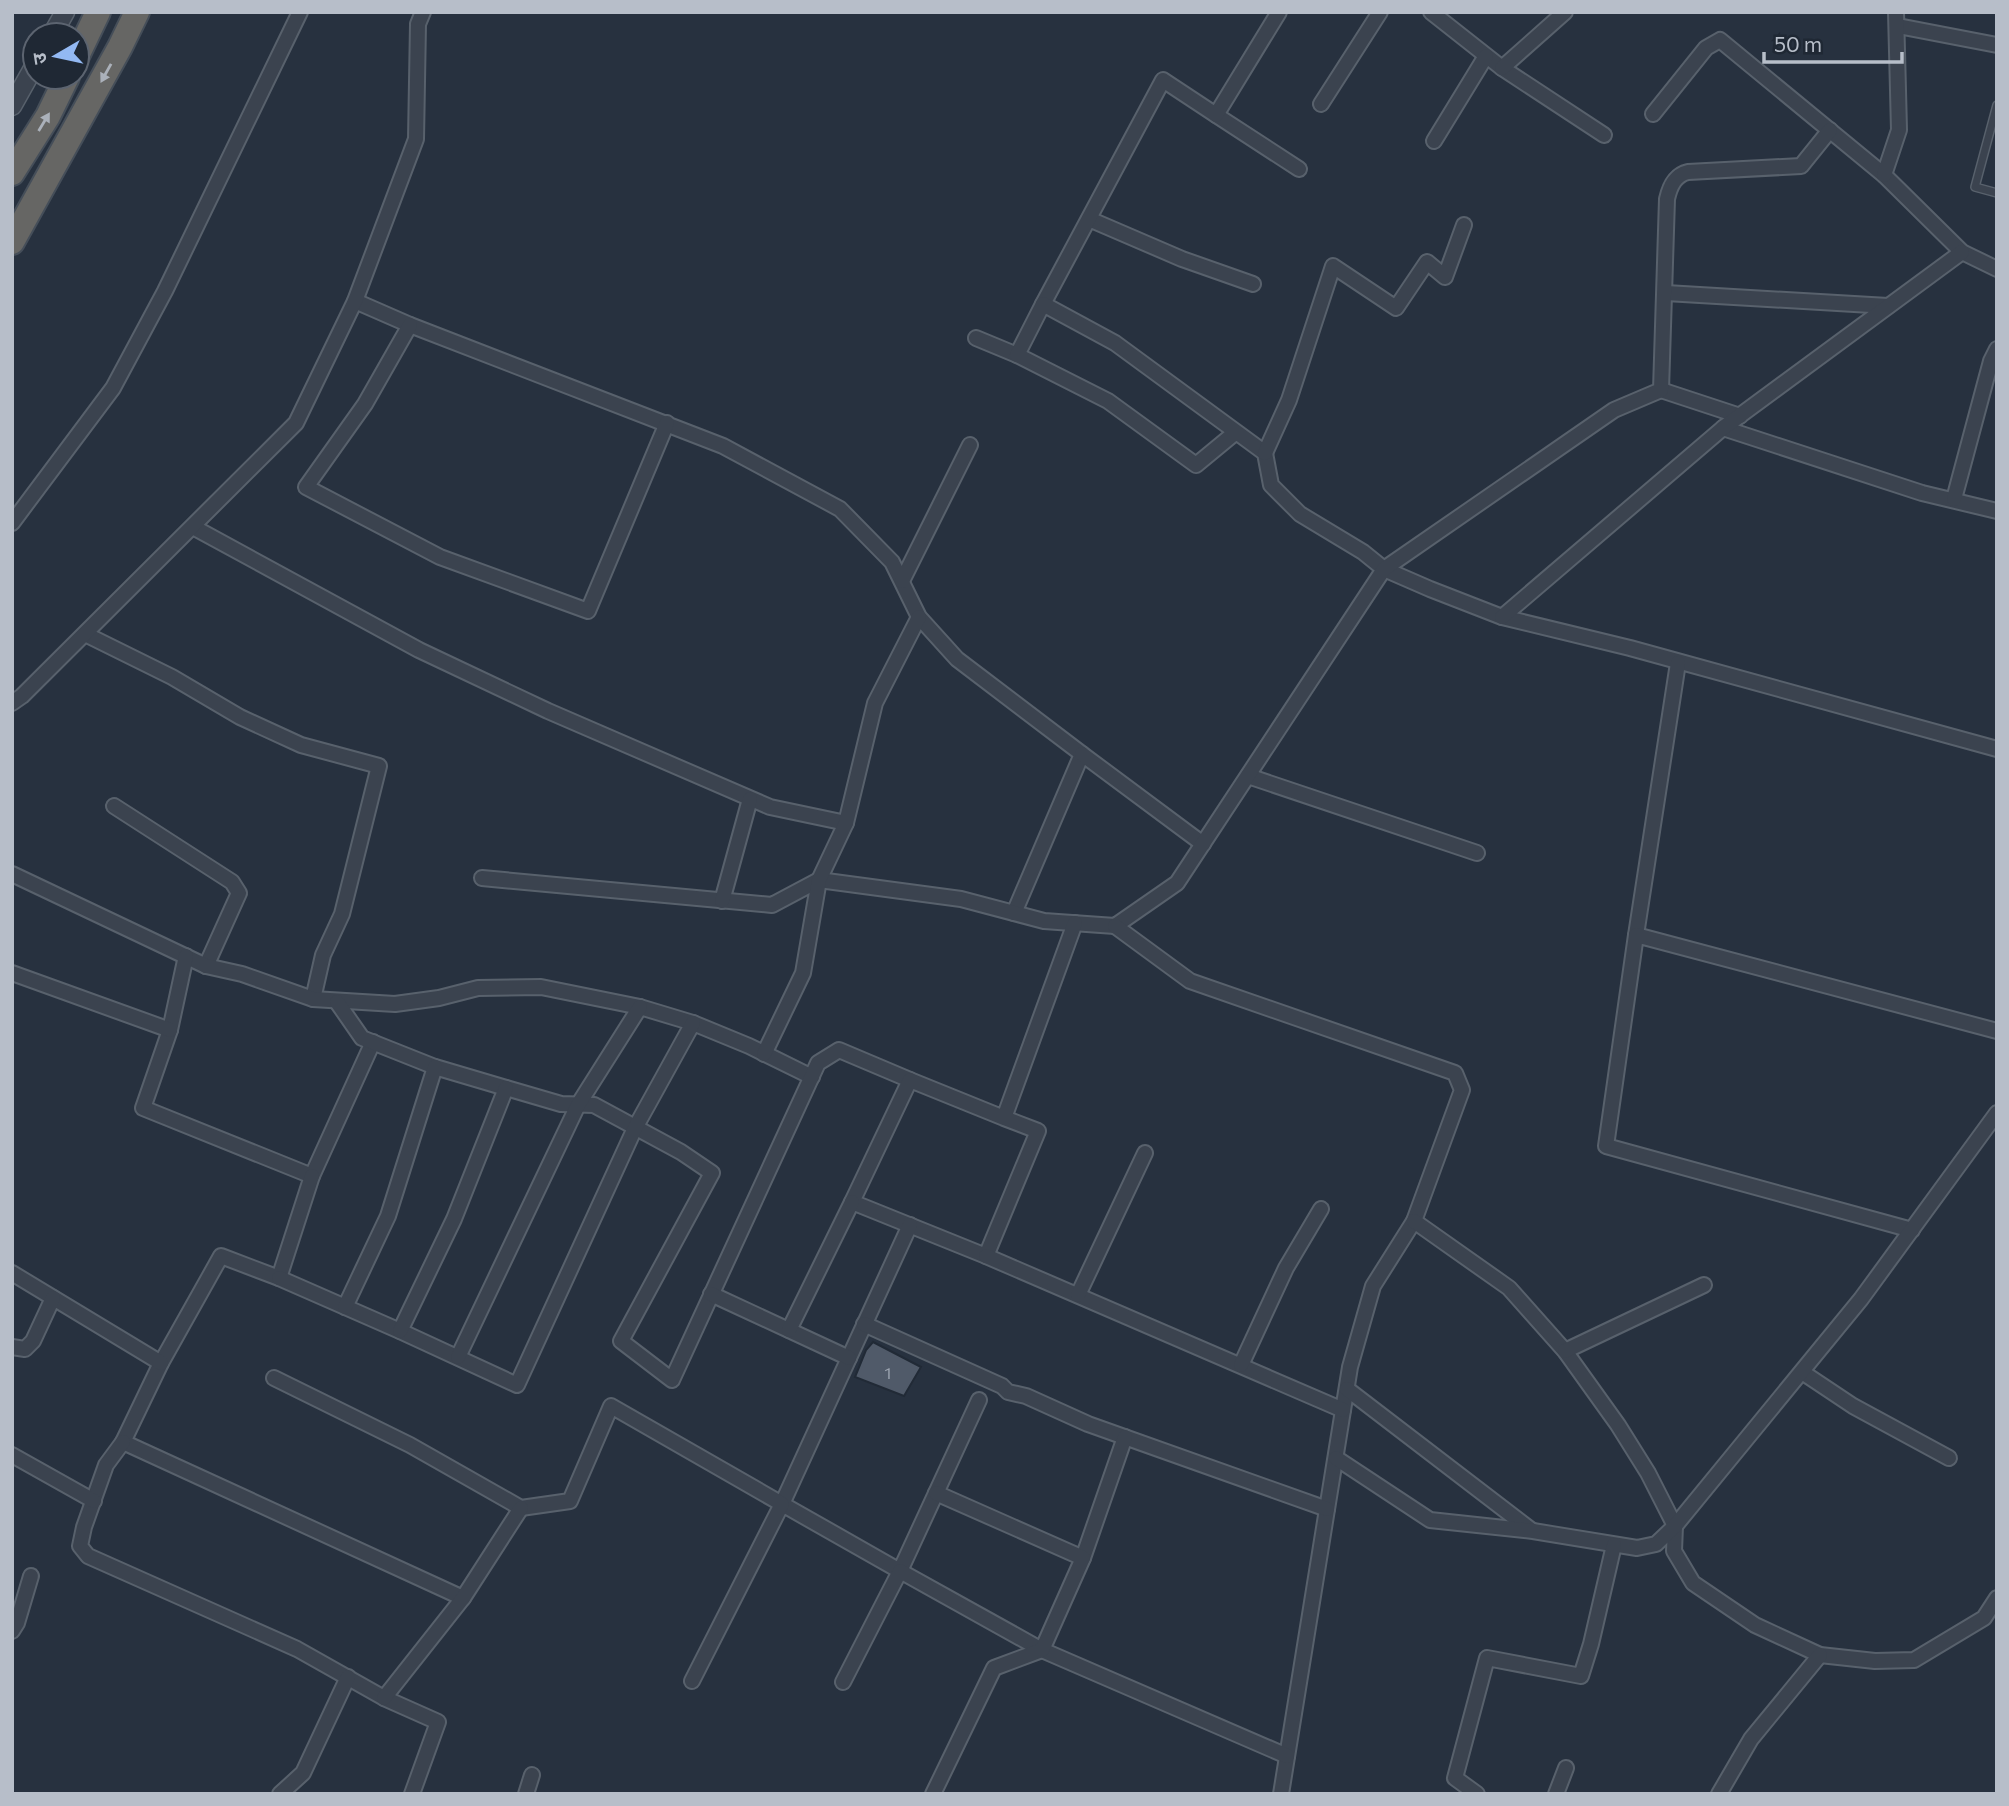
<svg xmlns="http://www.w3.org/2000/svg" width="2009" height="1806" font-family="Commissioner,'Noto Sans Devanagari',sans-serif">
<style>
.building{fill:#505a69;stroke:#212a36;stroke-width:2}
.lines{fill:none;stroke-linecap:round;stroke-linejoin:round}
.service-casing{stroke:#58616c;stroke-width:10}
.minor-casing{stroke:#58616c;stroke-width:18}
.tertiary-casing{stroke:#58616c;stroke-width:21}
.trunk-casing{stroke:#454e59;stroke-width:28}
.service{stroke:#3b434f;stroke-width:7}
.minor{stroke:#3b434f;stroke-width:14}
.tertiary{stroke:#3b434f;stroke-width:18}
.trunk{stroke:#666664;stroke-width:24}
.oneway{fill:#abb1ba}
.labels{text-anchor:middle;dominant-baseline:central;stroke-width:6;stroke-linejoin:round;paint-order:stroke}
.number-label{font-size:16px;fill:#9da5b1}
</style>
<rect width="100%" height="100%" fill="#27313f"/>
<polygon class="building" points="873,1342 921,1367 904,1396 855,1377 866,1350"/>
<g class="lines">
<defs>
<polyline id="service" points="1997,105 1975,187 1997,193"/>
<g id="minor">
<polyline points="1431,12 1502,68 1604,135"/>
<polyline points="1898,26 1997,45"/>
<polyline points="1502,68 1565,12"/>
<polyline points="1321,104 1380,12"/>
<polyline points="1653,114 1706,48 1720,40 1884,175 1962,252 1997,269"/>
<polyline points="1216,115 1299,169"/>
<polyline points="1434,141 1486,56"/>
<polyline points="1884,175 1899,130 1896,12"/>
<polyline points="1089,219 1182,259 1253,284"/>
<polyline points="1666,293 1888,306"/>
<polyline points="355,301 410,325 723,446 840,509 892,562 919,617 957,659 1082,754 1014,913"/>
<polyline points="1043,304 1163,80 1216,115 1279,12"/>
<polyline points="410,325 365,404 306,487 440,557 588,611 667,423"/>
<polyline points="976,338 1017,355"/>
<polyline points="1661,390 1740,416"/>
<polyline points="1723,428 1922,493 1997,511"/>
<polyline points="1236,432 1196,465 1108,401 1017,355 1043,304 1115,343 1265,453 1271,485 1300,514 1363,552 1384,569 1430,589 1502,617 1630,648 1997,749"/>
<polyline points="1265,453 1289,400 1333,266 1396,308 1427,262 1445,277 1464,225"/>
<polyline points="1954,499 1991,361 1997,349"/>
<polyline points="12,523 113,388 165,291 300,12"/>
<polyline points="193,527 419,650 548,711 770,807 846,823"/>
<polyline points="902,581 970,445"/>
<polyline points="1502,617 1723,428 1962,252"/>
<polyline points="85,634 172,677 240,717 301,745 379,766 342,914 323,955 313,999"/>
<polyline points="12,703 22,696 296,423 355,301 416,139 418,24 423,12"/>
<polyline points="1082,754 1203,844"/>
<polyline points="1248,776 1477,853"/>
<polyline points="114,806 232,882 239,893 206,966"/>
<polyline points="12,874 206,966 242,974 313,999 395,1004 439,998 478,988 541,987 640,1007 693,1023 749,1046 812,1077"/>
<path d="M482,878L772,905L819,880L961,899L1044,921L1115,926L1177,883L1384,569L1614,410L1661,390L1667,199C1670,186 1675,175 1688,172L1801,166L1830,130"/>
<polyline points="722,901 750,799"/>
<polyline points="1115,926 1190,981 1455,1073 1462,1090 1414,1221 1373,1286 1350,1367 1281,1794"/>
<polyline points="1636,935 1678,663"/>
<polyline points="186,956 170,1030 143,1108 312,1176 373,1042"/>
<polyline points="12,973 170,1030"/>
<polyline points="337,1002 362,1038 435,1067 506,1088 561,1104 594,1105 681,1152 712,1173 621,1341 672,1380 818,1063 839,1050 910,1080"/>
<polyline points="764,1054 803,973 819,880 846,823 875,703 919,617"/>
<polyline points="1004,1118 910,1080 852,1202 986,1256 1038,1131 1004,1118 1075,923"/>
<polyline points="312,1176 279,1278 221,1256 161,1363 123,1442 463,1598"/>
<polyline points="1414,1221 1509,1288 1565,1351 1618,1425 1648,1473 1675,1526 1674,1551 1693,1583 1755,1625 1820,1655 1875,1661 1914,1660 1984,1618 1997,1598"/>
<polyline points="910,1225 782,1504 900,1571 979,1400"/>
<polyline points="1912,1230 1606,1146 1636,935 1997,1031"/>
<polyline points="986,1256 1343,1410"/>
<polyline points="12,1273 161,1363"/>
<polyline points="279,1278 400,1331 517,1385 635,1128 693,1023"/>
<polyline points="711,1294 849,1358"/>
<polyline points="1078,1295 1145,1153"/>
<polyline points="345,1307 388,1216 435,1067"/>
<polyline points="864,1324 1002,1386 1008,1392 1026,1396 1088,1424 1327,1509"/>
<polyline points="789,1330 852,1202"/>
<polyline points="400,1331 454,1219 506,1088"/>
<polyline points="12,1347 25,1349 33,1341 53,1298"/>
<polyline points="1565,1351 1704,1285"/>
<polyline points="458,1357 578,1105 640,1007"/>
<polyline points="1241,1365 1286,1268 1321,1209"/>
<polyline points="1802,1372 1853,1406 1949,1458"/>
<polyline points="274,1378 410,1445 521,1508 570,1501 611,1406 782,1504 692,1681"/>
<polyline points="1347,1389 1531,1530"/>
<polyline points="123,1442 106,1465 84,1527 80,1546 88,1556 297,1649 384,1698 438,1722 412,1794"/>
<polyline points="12,1455 94,1501"/>
<polyline points="1336,1458 1430,1520 1533,1531 1637,1548 1656,1544 1675,1526 1861,1299 1997,1113"/>
<polyline points="1083,1558 1125,1437"/>
<polyline points="12,1631 17,1623 31,1576"/>
<polyline points="843,1682 900,1571 1042,1650 1287,1756"/>
<polyline points="384,1698 463,1598 521,1508"/>
<polyline points="280,1794 303,1773 348,1677"/>
<polyline points="526,1794 532,1775"/>
<polyline points="933,1794 994,1668 1042,1650 1083,1558 936,1493"/>
<polyline points="1477,1794 1455,1778 1487,1658 1581,1676 1591,1644 1614,1545"/>
<polyline points="1556,1794 1566,1768"/>
<polyline points="1719,1794 1751,1739 1820,1655"/>
</g>
<g id="tertiary">
<polyline points="52,35 65,12"/>
<polyline points="12,106 35,65"/>
</g>
<g id="trunk">
<polyline points="77,56 98,12"/>
<polyline points="12,173 48,116 67,77"/>
<polyline points="12,242 120,47 137,12"/>
</g>
</defs>
<use href="#service" class="service-casing"/>
<use href="#minor" class="minor-casing"/>
<use href="#tertiary" class="tertiary-casing"/>
<use href="#trunk" class="trunk-casing"/>
<use href="#service" class="service"/>
<use href="#minor" class="minor"/>
<use href="#tertiary" class="tertiary"/>
<use href="#trunk" class="trunk"/>
</g>
<defs><path id="oneway-solid" d="M-6-.8H1V-3.2L6.5 0L1 3.2V.8H-6Z" transform="scale(1.75)"/></defs>
<g class="oneway">
<use href="#oneway-solid" transform="translate(106 73) rotate(119)"/>
<use href="#oneway-solid" transform="translate(44 122) rotate(-59)"/>
</g>
<g class="labels">
<g class="number-label">
<text x="888" y="1372">1</text>
</g>
</g>
<rect width="2009" height="1806" fill="none" stroke="#b7bec9" stroke-width="28"/>
<g transform="translate(56 56) rotate(261)"><circle r="33" fill="#1f2834" stroke="#5c6470" stroke-width="2"/>
<path d="M0-5L12 26L0 18L-12 26Z" fill="#93b9f3"/>
<text y="-10" font-size="19" font-weight="bold" text-anchor="middle" fill="#b7bec9">उ</text>
</g>
<path d="M1764 52v10h138v-10" fill="none" stroke="#b7bec9" stroke-width="3.5"/>
<text x="1774" y="52" font-size="21" fill="#b7bec9" stroke="#1f2834" stroke-width="5" paint-order="stroke">50 m</text>
</svg>
